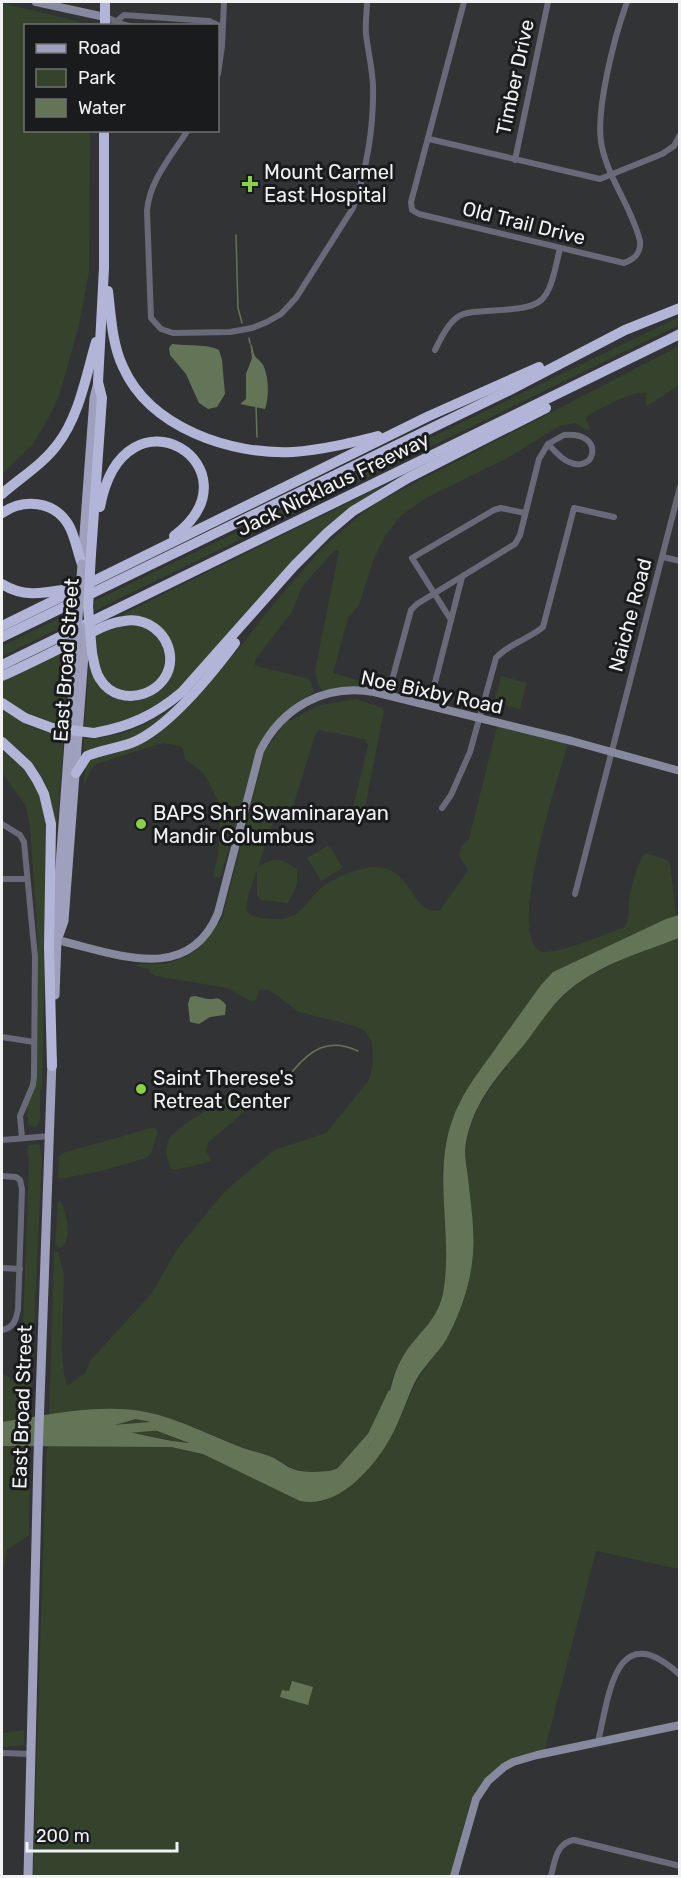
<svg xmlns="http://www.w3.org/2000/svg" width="681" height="1878" font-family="Rubik,sans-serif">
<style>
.green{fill:#35422c}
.water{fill:#647557;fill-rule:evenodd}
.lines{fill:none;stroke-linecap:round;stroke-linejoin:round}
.stream{stroke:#647557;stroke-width:1.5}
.river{stroke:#647557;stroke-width:9}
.street{stroke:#696a79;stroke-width:6}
.secondary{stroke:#87899f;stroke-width:8}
.primary{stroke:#9ea0bd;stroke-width:9}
.highway{stroke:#b3b5d8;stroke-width:10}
.primary-bridge{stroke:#9ea0bd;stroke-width:9}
.highway-bridge{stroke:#b3b5d8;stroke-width:10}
.poi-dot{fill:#89cf48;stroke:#1a1b1c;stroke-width:2}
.labels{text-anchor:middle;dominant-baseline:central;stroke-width:6;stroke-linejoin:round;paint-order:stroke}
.street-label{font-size:20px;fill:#f1f2f3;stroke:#1a1b1c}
.poi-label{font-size:20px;fill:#f1f2f3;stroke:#1a1b1c;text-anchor:start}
</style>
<rect width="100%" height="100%" fill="#323335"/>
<g class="green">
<polygon points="2,3 77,21 83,25 26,26 26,130 90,131 89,272 78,329 59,396 50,415 33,444 2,474"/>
<polygon points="679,317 679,325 2,656 2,646"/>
<path d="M679,346V385L646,407V393C632,390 602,408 588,415L586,419L590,428L589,431L575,423L560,426L504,460L428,497L400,516L384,538L373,561L359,605L348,618L333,673L386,688L384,690C361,689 346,684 323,691L318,684L315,670L339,551L336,550L332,553L302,587L292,612L255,660V664L256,666L307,678L311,682L314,692L286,711L266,734L220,877H213L218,855L221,807L207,779L202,772L185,759L182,747L163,743L96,764L91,770L83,787L87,760L133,746L216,671L241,646L271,607L323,547L360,515L380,501Z"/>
<polygon points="388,483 366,498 183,685 152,711 105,727 84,728 89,664 118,698 166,682 164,634 121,617 123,614"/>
<path d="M123,625C135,625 150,627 158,637C172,654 163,685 141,691C135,693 124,691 118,690L99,672L95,635Z"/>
<path d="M69,648L64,726C42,721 20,712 2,698V680Z"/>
<polygon points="501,676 527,683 520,709 494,703"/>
<path d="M356,699L382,708L384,711L364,813L360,819L352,823L350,820L368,745L364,739L319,730L315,735L291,814L288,817L274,819L258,867C275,857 279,857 297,869V885L288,903L260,900L257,895V870L248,895L246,910C250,916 255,917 262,918C270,919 282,920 290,917C302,913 310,898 320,889C328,882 338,877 348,873C417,847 405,917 440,910L468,870L459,856L461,846L469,839L497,726L568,744C559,775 506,933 540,951C551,957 608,933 623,928C631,919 628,910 629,899C631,889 638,858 646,853L668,860L670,863L676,916L553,972L541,985L469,1086L446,1142L442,1169L446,1261L444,1289L437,1314L401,1359L392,1379L386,1408L378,1430L370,1445L341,1468L329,1471L306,1472L294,1469L272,1457L244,1448L178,1421L146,1412L120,1409L49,1415L54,1251L58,1252L64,1275L62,1350L64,1373L67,1386L85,1373L90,1361L151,1294L178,1248L225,1191L274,1150L326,1133L369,1080L373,1063L372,1042L365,1031L355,1026L299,1012L269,990H259L256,1000L252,1002L227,988L156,976L150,973L149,969L135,966L139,964H165L186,957L200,947L222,919L265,750L288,719L292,720L316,706Z"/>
<path d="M181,700L173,711L136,738L84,753V739C121,737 153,725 181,700Z"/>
<polygon points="2,710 29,726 64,737 54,862 47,798 2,739"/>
<polygon points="2,746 21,763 40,793 48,830 42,1089 40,1089 40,1120 36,1127 28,1125 27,1108 35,1084 38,944 30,826 26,806 2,773"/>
<polygon points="329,845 343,868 321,881 307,858"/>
<path d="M679,938V1569L596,1551L545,1749C465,1773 470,1803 452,1876H33L46,1455L48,1446L171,1447L203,1454L300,1501L321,1502L345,1489L366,1472L400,1418L417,1380L445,1341L456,1320L466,1289L472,1265L474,1234L465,1151L470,1127L478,1107L496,1080L551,1009L569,990L589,976L625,958Z"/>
<path d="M233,1097H238L246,1109L245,1111L208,1143L206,1151L211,1160L209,1162L175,1170L171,1169C168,1160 164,1151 168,1141C173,1128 218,1103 233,1097Z"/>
<polygon points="151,1128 155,1128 158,1132 151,1153 146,1158 102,1171 60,1179 58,1177 59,1156 63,1153"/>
<polygon points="39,1144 42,1156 30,1418 2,1422 2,1374 17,1381 21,1379 29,1160 27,1149 29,1145"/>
<path d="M60,1201C67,1212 73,1238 61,1248L55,1245L58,1202Z"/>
<path d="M136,1419C161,1425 183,1429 204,1444C190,1444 122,1434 115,1425Z"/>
<polygon points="30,1445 29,1535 7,1550 4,1568 2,1567 2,1446"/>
<polygon points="24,1730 24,1745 2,1747 2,1733"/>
</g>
<g class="water">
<path d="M250,343C254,347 252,351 255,356C258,360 262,362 264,367C269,379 269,398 265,409L240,404L246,399V374L252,358Z"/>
<path d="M172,344C186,346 208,344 219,350L222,360L225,394L217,407L208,409L199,403L186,374L170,355L169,348Z"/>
<path d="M679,915V938C643,952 600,964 569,990C551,1005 538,1027 523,1046C507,1065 489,1085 478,1107C471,1120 466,1137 465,1151C465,1159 467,1169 468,1178C471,1206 476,1235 472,1263C469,1289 458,1318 446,1340C437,1354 424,1366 416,1380C406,1400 400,1422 388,1442C371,1471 336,1509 300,1501L203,1454L171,1447L2,1446V1422C45,1415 103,1403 146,1412C180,1419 211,1436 243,1448C252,1451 261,1453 269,1456C278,1459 285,1466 293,1469C303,1473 318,1472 329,1471C341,1469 363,1454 370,1445C390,1421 386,1386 401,1360C416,1332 440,1322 444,1287C452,1232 433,1175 452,1121C460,1097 476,1075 491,1055C508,1031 524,1008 541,985L553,972L666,919ZM136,1419C160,1424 184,1428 203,1444C175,1443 146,1436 118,1429L115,1425Z"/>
<path d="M194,996C198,996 204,999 208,999C218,1000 217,995 226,1005L225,1015L210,1017L199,1024L190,1022L188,1004L190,997Z"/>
<polygon points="292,1681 313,1687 308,1705 280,1697 282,1690 289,1691"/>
</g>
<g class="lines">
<g class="stream">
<polyline points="236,235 238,308 242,323"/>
<polyline points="249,338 250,343"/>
<polyline points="256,406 257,437"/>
<path d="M292,1072C310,1050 328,1037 358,1051"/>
<polyline points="254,1101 263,1098"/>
</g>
<g class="river">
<polyline points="108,1430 157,1426 210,1446"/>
<polyline points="342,1470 372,1436 392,1394"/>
</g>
<g class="street">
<path d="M464,2L411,202L412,210L419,214L624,263C635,259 641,253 640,241C632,208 609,180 602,147C594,113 615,35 627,2"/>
<path d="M105,17C113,19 121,25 130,26"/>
<polyline points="118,20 124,15 209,21 222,27"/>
<polyline points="218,74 222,46 224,2"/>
<path d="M188,130C172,155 149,181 147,211L151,318L161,329L173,333L230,332L252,328L267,322L281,314L296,298L353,208C367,170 374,125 373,85C372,67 368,51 366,34C365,23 367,12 367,2"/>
<polyline points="429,139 600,179 662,154 674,146 680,135"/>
<polyline points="515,160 548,2"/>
<path d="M435,350C441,338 448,323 459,316C468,311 478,312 487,311C547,307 547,307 560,248"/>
<path d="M564,435C606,431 596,475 569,462C561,459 554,450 548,444Z"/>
<polyline points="663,557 680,561"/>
<polyline points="451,620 412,558 494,510 501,508 525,513"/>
<polyline points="388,695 411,610 417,604 515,544 520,535 539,459 548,444"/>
<polyline points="429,706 462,577"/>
<path d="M442,808L451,795L470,752L496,658C508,644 529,639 543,627L574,508L614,517"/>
<polyline points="2,824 20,835 24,842 35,957 34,1076 33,1085 20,1116 22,1138"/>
<polyline points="2,879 27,879"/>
<polyline points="575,894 680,487"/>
<polyline points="2,1037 34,1042"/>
<polyline points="2,1140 50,1136"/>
<path d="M2,1176L16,1177L20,1180L22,1189L18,1309C16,1321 13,1328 2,1330"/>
<polyline points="2,1268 20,1269"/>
<path d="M598,1742C609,1696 615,1615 680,1675"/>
<polyline points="2,1753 30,1754"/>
<path d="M551,1876C555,1861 556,1843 574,1840L680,1866"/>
</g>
<g class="secondary">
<polyline points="36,2 105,17"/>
<path d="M57,940C114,953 188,986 218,913L260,751C283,706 325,684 374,692L572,741L680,771"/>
<polyline points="454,1876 476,1799 488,1781 504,1767 513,1762 537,1755 680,1725"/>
</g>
<g class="primary">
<polyline points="82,562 94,398 98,382"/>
<polyline points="59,935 64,921 84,655"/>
<polyline points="55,995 57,940 56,920 75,660"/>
<polyline points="28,1876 38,1457 52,1060"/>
</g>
<g class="highway">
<polyline points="105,26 105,2"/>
<path d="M108,291C111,316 112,344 123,367C150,428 231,455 293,452C322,450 350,443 378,436"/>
<path d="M2,494C20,478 42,465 57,445C79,417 86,376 96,342"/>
<path d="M100,507C124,378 264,468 174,536"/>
<path d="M2,513C23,499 53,500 68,524C75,535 77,551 82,564"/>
<polyline points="91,554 102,398 98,382 104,268 104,130"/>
<path d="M2,584C24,598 44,593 69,589"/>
<polyline points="2,626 429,416 539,367"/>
<polyline points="2,637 508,391 625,330 680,308"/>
<polyline points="2,665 680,334"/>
<path d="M2,676C27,665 52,652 77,640C91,633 107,623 124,621C146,617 167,632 170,655C174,693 120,712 100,679C95,672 94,662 92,653"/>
<polyline points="2,703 25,718 52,728"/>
<path d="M94,733C129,727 155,715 182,692L294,566L327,533L353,511L408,478L546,408"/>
<polyline points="2,742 28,766 37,780 44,794 51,824 49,947 52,1066"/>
<path d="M76,773L87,756C103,749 121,748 136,741C172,724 211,675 235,643"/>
</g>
<g class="primary-bridge">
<polyline points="84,655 86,627"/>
<polyline points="75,660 82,564"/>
</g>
<g class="highway-bridge">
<polyline points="91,554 88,607 92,653"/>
<polyline points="52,728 94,733"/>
</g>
</g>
<g class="poi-dot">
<path d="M247 175h6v6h6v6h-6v6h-6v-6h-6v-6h6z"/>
<circle cx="141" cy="824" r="6"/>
<circle cx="141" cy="1089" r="6"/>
</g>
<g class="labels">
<g class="street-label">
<text transform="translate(515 77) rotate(-78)">Timber Drive</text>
<text transform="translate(524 223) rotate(14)">Old Trail Drive</text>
<text transform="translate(333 484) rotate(-26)">Jack Nicklaus Freeway</text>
<text transform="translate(630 615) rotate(-75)">Naiche Road</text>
<text transform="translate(66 660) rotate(-86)">East Broad Street</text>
<text transform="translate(432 692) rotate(12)">Noe Bixby Road</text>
<text transform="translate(22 1407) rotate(-88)">East Broad Street</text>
</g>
<g class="poi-label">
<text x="264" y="172">Mount Carmel<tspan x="264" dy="23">East Hospital</tspan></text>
<text x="153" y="813">BAPS Shri Swaminarayan<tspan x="153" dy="23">Mandir Columbus</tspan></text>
<text x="153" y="1078">Saint Therese's<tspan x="153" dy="23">Retreat Center</tspan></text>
</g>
</g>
<rect width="681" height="1878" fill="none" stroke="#f1f2f3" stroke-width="6"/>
<rect x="24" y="24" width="195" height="108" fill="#1a1b1c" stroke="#707172" stroke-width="1.5"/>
<rect x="36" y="44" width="30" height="9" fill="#9ea0bd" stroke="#707172" stroke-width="1.5"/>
<text x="78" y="54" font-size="18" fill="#f1f2f3">Road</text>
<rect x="36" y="69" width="30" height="18" fill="#35422c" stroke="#707172" stroke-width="1.5"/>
<text x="78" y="84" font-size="18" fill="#f1f2f3">Park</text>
<rect x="36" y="99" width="30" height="18" fill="#647557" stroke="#707172" stroke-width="1.5"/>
<text x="78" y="114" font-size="18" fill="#f1f2f3">Water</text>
<path d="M27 1842v9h150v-9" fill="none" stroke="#f1f2f3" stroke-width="3"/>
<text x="36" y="1842" font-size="18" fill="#f1f2f3" stroke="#1a1b1c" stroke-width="4.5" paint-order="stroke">200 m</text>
</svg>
